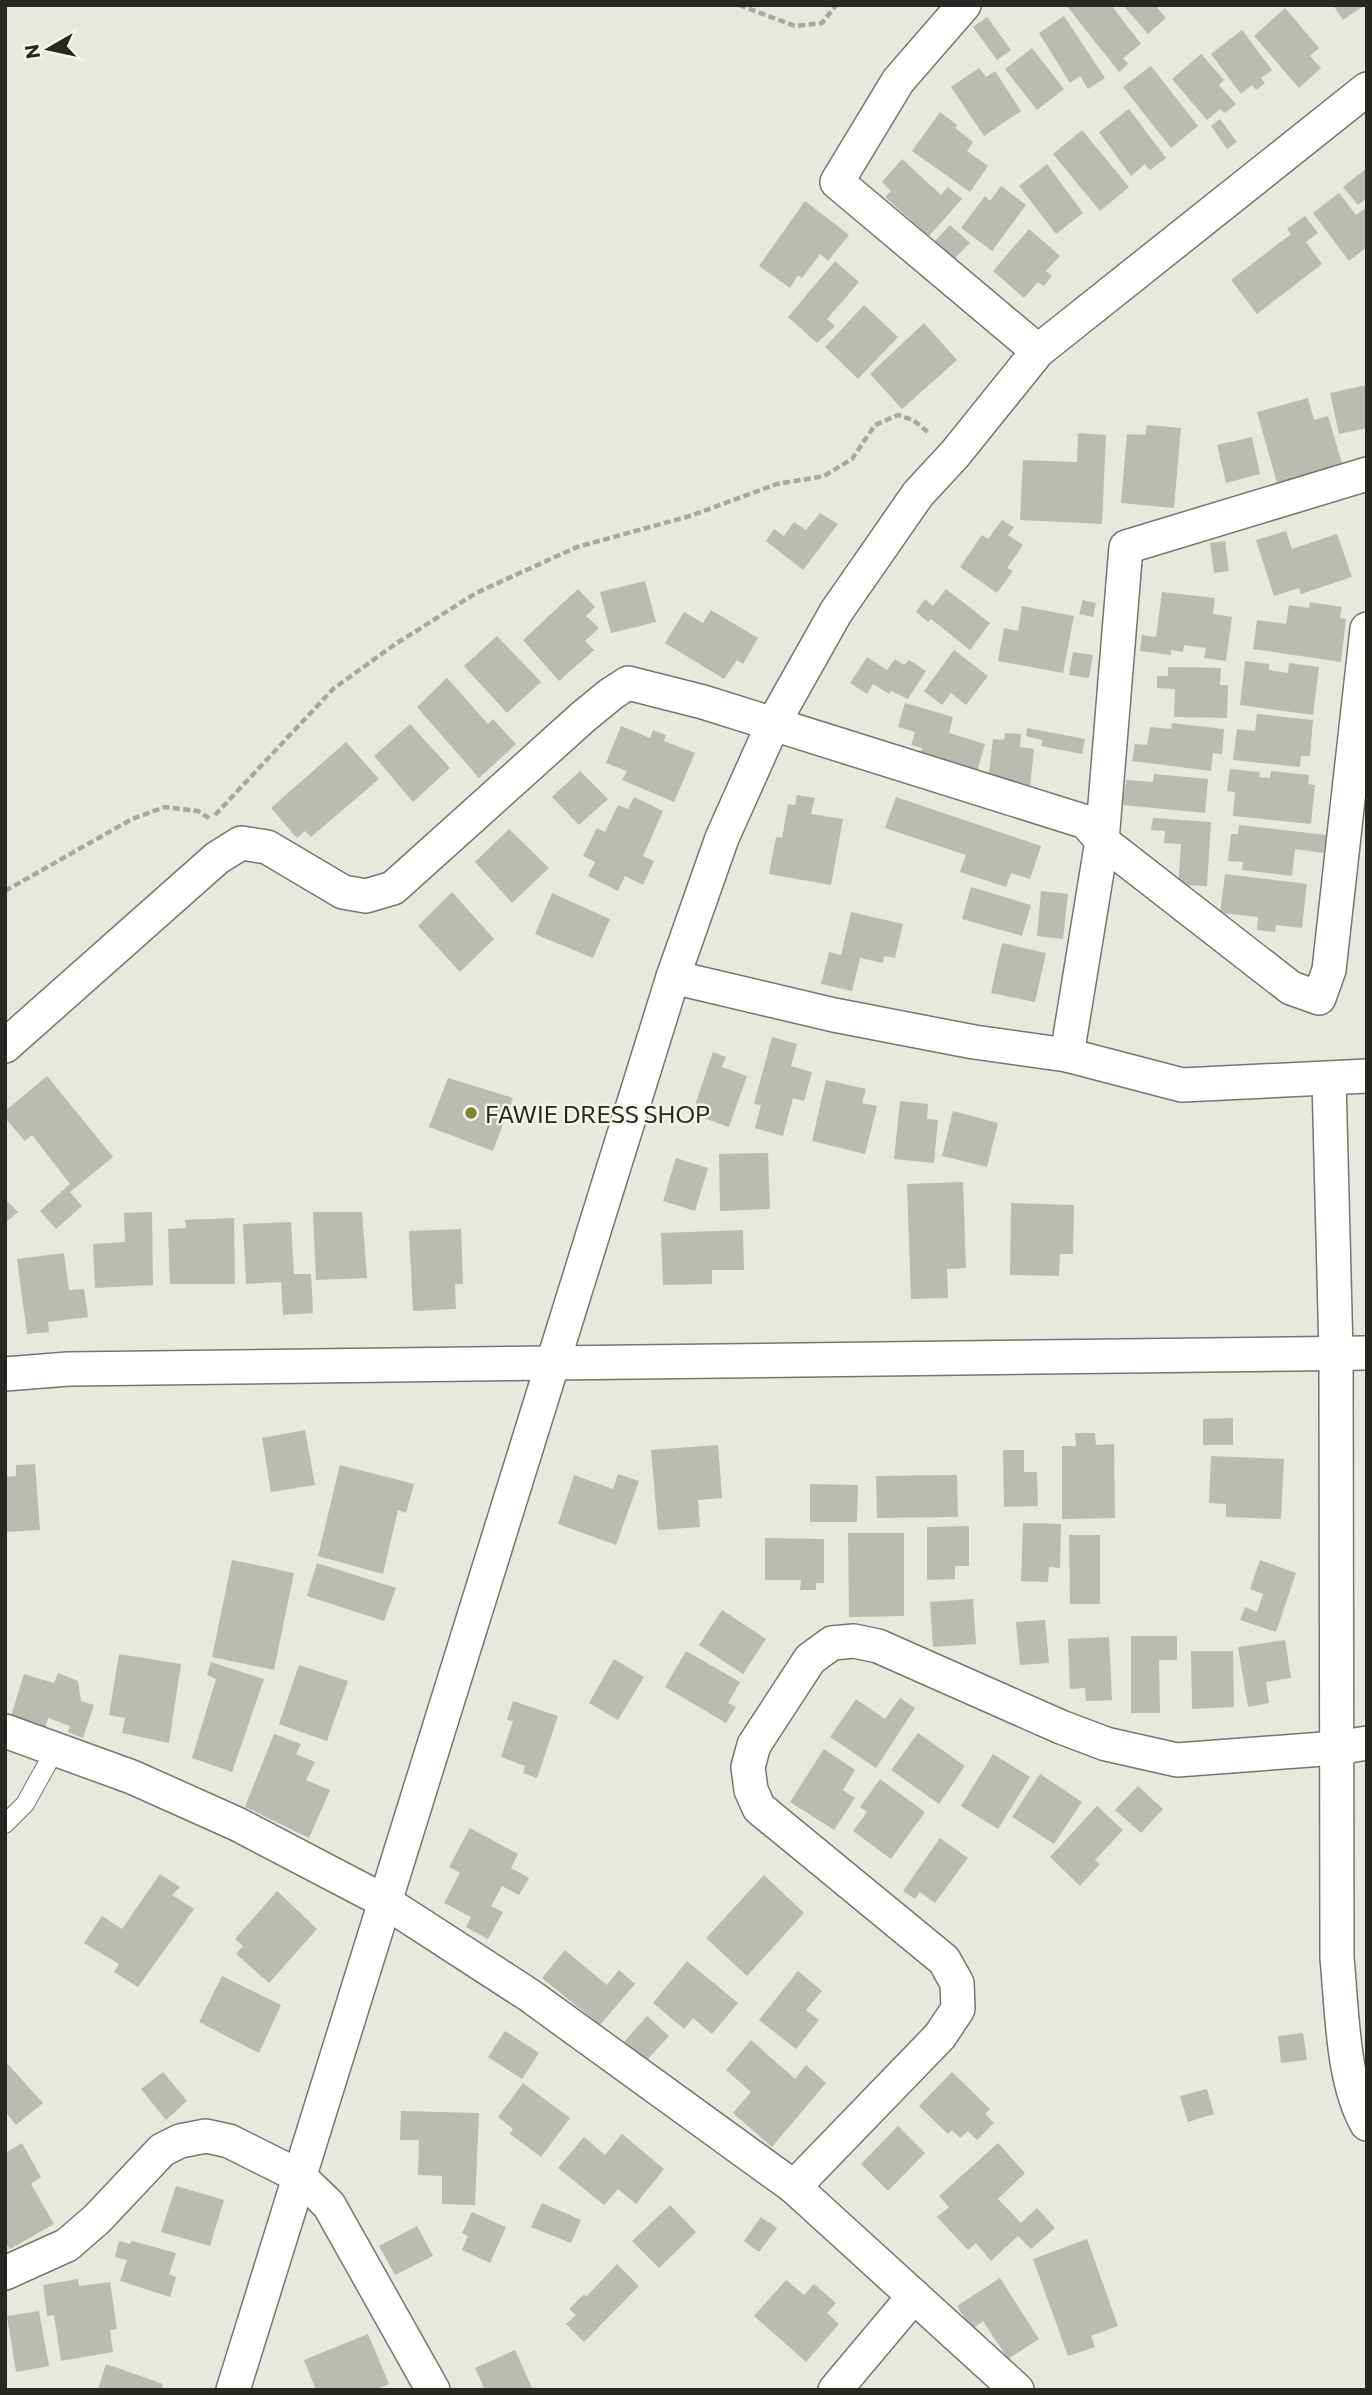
<svg xmlns="http://www.w3.org/2000/svg" width="1372" height="2395" font-family="Commissioner,sans-serif">
<style>
.building{fill:#babbb2}
.lines{fill:none;stroke-linecap:round;stroke-linejoin:round}
.service-casing{stroke:#76766e;stroke-width:20}
.minor-casing{stroke:#76766e;stroke-width:36}
.path{stroke:#a8a8a0;stroke-width:4.5;stroke-dasharray:7 3.5;stroke-linecap:butt}
.service{stroke:#fff;stroke-width:18}
.minor{stroke:#fff;stroke-width:33}
.poi-dot{fill:#81842e;stroke:#f4f5eb;stroke-width:2.5}
.labels{text-anchor:middle;dominant-baseline:central;stroke-width:5;stroke-linejoin:round;paint-order:stroke}
.poi-label{font-size:24px;fill:#272723;stroke:#f4f5eb;text-anchor:start}
</style>
<rect width="100%" height="100%" fill="#e7e8de"/>
<g class="building">
<polygon points="1066,5 1111,5 1141,44 1123,58 1128,64 1119,72"/>
<polygon points="1123,5 1155,5 1166,18 1148,34"/>
<polygon points="1333,5 1365,5 1343,20"/>
<polygon points="1285,8 1319,48 1310,56 1321,68 1299,88 1254,36"/>
<polygon points="1064,16 1105,78 1088,89 1080,76 1070,83 1039,33"/>
<polygon points="987,17 1011,50 997,60 973,27"/>
<polygon points="1242,30 1272,70 1261,78 1265,83 1256,90 1252,85 1241,94 1211,54"/>
<polygon points="1032,48 1064,89 1037,110 1005,69"/>
<polygon points="1201,54 1224,80 1219,85 1236,104 1225,113 1220,109 1207,120 1172,79"/>
<polygon points="1151,66 1198,126 1171,148 1123,87"/>
<polygon points="979,68 986,77 995,71 1021,111 984,136 951,87"/>
<polygon points="1129,109 1166,158 1150,170 1145,164 1131,176 1099,132"/>
<polygon points="940,112 957,125 955,128 973,142 967,151 988,166 970,192 912,151"/>
<polygon points="1220,119 1237,142 1227,149 1211,126"/>
<polygon points="1082,130 1129,187 1100,211 1053,154"/>
<polygon points="902,159 941,195 948,187 962,199 929,236 885,197 891,191 882,182"/>
<polygon points="1047,164 1083,213 1056,234 1019,186"/>
<polygon points="1367,168 1367,198 1358,205 1343,187"/>
<polygon points="1001,186 1026,205 992,251 961,228 985,196 990,201"/>
<polygon points="1339,193 1356,215 1367,207 1367,247 1349,261 1313,213"/>
<polygon points="805,201 849,235 828,261 820,254 802,278 798,275 790,288 759,266"/>
<polygon points="1305,216 1318,233 1306,242 1322,264 1257,314 1231,280 1291,234 1287,229"/>
<polygon points="950,225 970,243 953,260 934,242"/>
<polygon points="1029,229 1060,256 1046,271 1052,276 1044,286 1038,282 1024,298 993,271"/>
<polygon points="835,261 859,282 827,319 835,326 817,343 788,317"/>
<polygon points="864,305 898,337 858,379 825,347"/>
<polygon points="924,323 957,360 902,409 870,374"/>
<polygon points="1367,385 1367,428 1339,434 1330,393"/>
<polygon points="1308,398 1314,420 1328,416 1342,464 1277,483 1257,412"/>
<polygon points="1147,425 1181,428 1174,508 1121,503 1127,434 1145,435"/>
<polygon points="1078,433 1106,435 1102,524 1020,520 1023,460 1077,462"/>
<polygon points="1252,437 1260,474 1226,483 1217,445"/>
<polygon points="820,513 838,524 803,570 766,541 774,529 784,536 794,522 806,530"/>
<polygon points="1002,520 1014,527 1008,535 1023,545 1007,568 1013,571 997,593 960,567 982,535 988,539"/>
<polygon points="1286,531 1292,549 1337,534 1352,577 1301,594 1299,588 1274,596 1256,540"/>
<polygon points="1225,541 1229,571 1214,573 1210,543"/>
<polygon points="645,581 656,622 611,633 600,592"/>
<polygon points="578,589 595,607 586,616 599,628 585,641 594,650 559,681 523,640"/>
<polygon points="946,589 990,623 970,650 931,619 928,622 916,612 925,599 933,606"/>
<polygon points="1162,592 1215,598 1213,614 1232,617 1226,661 1204,658 1206,648 1184,645 1183,652 1171,650 1171,655 1140,651 1142,635 1156,637"/>
<polygon points="1083,600 1096,603 1093,617 1079,614"/>
<polygon points="1310,602 1342,607 1340,618 1346,619 1341,662 1253,649 1257,620 1286,624 1289,605 1309,608"/>
<polygon points="1022,606 1074,616 1063,673 998,661 1004,628 1018,631"/>
<polygon points="711,610 758,638 743,664 737,660 724,679 665,643 684,612 703,623"/>
<polygon points="497,636 541,682 507,713 464,666"/>
<polygon points="954,650 988,676 966,705 951,693 942,705 924,691"/>
<polygon points="1073,652 1093,655 1089,678 1069,675"/>
<polygon points="867,657 887,670 895,659 904,665 909,660 926,671 908,699 891,691 889,694 873,684 867,694 850,683"/>
<polygon points="1245,661 1269,664 1269,670 1288,673 1289,663 1319,667 1313,715 1240,705"/>
<polygon points="1168,667 1221,668 1220,685 1228,685 1227,718 1174,717 1175,689 1157,688 1157,676 1168,676"/>
<polygon points="447,678 488,724 493,719 516,744 479,778 417,707"/>
<polygon points="905,703 953,717 949,733 985,744 976,775 919,759 922,748 911,745 915,732 898,727"/>
<polygon points="1257,714 1313,720 1310,756 1301,756 1300,767 1233,760 1237,729 1255,731"/>
<polygon points="1172,723 1224,729 1222,754 1213,753 1211,771 1132,761 1135,744 1147,745 1150,727 1171,729"/>
<polygon points="410,724 450,768 413,802 374,756"/>
<polygon points="621,726 650,738 653,730 666,735 664,741 695,753 674,802 622,780 627,771 606,763"/>
<polygon points="1027,728 1085,739 1082,754 1041,746 1042,740 1026,736"/>
<polygon points="1005,733 1021,734 1020,747 1034,749 1030,786 988,781 993,739 1004,740"/>
<polygon points="346,742 379,779 311,837 305,831 297,838 271,808"/>
<polygon points="1230,769 1260,772 1259,777 1270,778 1271,771 1309,775 1308,784 1315,785 1311,824 1233,816 1235,792 1227,791"/>
<polygon points="580,771 608,799 579,825 552,797"/>
<polygon points="1154,774 1208,779 1205,813 1123,805 1126,780 1153,782"/>
<polygon points="797,795 815,798 811,814 843,819 831,885 769,874 776,837 782,838 788,804 795,805"/>
<polygon points="634,797 663,811 643,856 654,861 643,885 625,876 618,891 588,876 595,862 583,856 597,828 605,832 618,805 628,809"/>
<polygon points="896,797 1041,846 1030,879 1011,873 1006,887 960,872 966,855 885,828"/>
<polygon points="1153,818 1211,822 1207,886 1178,885 1181,844 1164,843 1165,831 1151,830"/>
<polygon points="1239,825 1326,835 1324,853 1295,849 1292,876 1242,870 1243,862 1228,861 1231,834 1238,834"/>
<polygon points="509,829 549,868 512,903 475,862"/>
<polygon points="1225,874 1307,884 1302,928 1276,925 1275,932 1257,930 1258,917 1220,913"/>
<polygon points="971,887 1031,905 1022,936 962,919"/>
<polygon points="1041,891 1068,894 1063,939 1037,936"/>
<polygon points="452,892 494,939 460,972 418,926"/>
<polygon points="552,893 610,919 593,958 535,934"/>
<polygon points="851,912 903,924 895,958 884,956 883,963 860,958 852,991 821,984 829,952 841,955"/>
<polygon points="1002,943 1046,953 1035,1002 991,993"/>
<polygon points="772,1037 797,1044 791,1066 812,1072 804,1101 793,1098 783,1136 755,1128 761,1105 754,1104"/>
<polygon points="713,1052 726,1057 722,1067 747,1076 729,1127 692,1114"/>
<polygon points="47,1076 113,1157 70,1192 82,1206 56,1229 40,1211 70,1184 32,1135 25,1141 5,1118 5,1111"/>
<polygon points="448,1078 513,1098 493,1151 429,1127"/>
<polygon points="826,1080 866,1089 862,1103 877,1106 865,1154 812,1141"/>
<polygon points="900,1101 928,1104 927,1119 938,1120 934,1163 894,1159"/>
<polygon points="953,1111 998,1123 987,1167 942,1156"/>
<polygon points="768,1153 770,1209 720,1211 719,1154"/>
<polygon points="676,1158 708,1168 695,1211 663,1201"/>
<polygon points="963,1182 966,1268 947,1269 948,1298 911,1299 907,1184"/>
<polygon points="5,1199 18,1212 5,1223"/>
<polygon points="1011,1203 1074,1205 1073,1254 1060,1254 1059,1276 1010,1275"/>
<polygon points="152,1212 153,1285 95,1288 93,1244 125,1242 124,1213"/>
<polygon points="313,1212 362,1212 367,1278 316,1280"/>
<polygon points="234,1218 235,1284 170,1284 168,1229 186,1228 185,1220"/>
<polygon points="291,1222 294,1274 311,1274 313,1313 283,1315 281,1282 246,1284 243,1224"/>
<polygon points="461,1229 463,1284 455,1284 456,1309 413,1311 409,1231"/>
<polygon points="743,1230 744,1270 712,1270 712,1284 663,1285 661,1233"/>
<polygon points="64,1253 69,1290 84,1289 88,1317 48,1322 49,1332 27,1334 17,1259"/>
<polygon points="1233,1418 1233,1445 1203,1445 1203,1419"/>
<polygon points="305,1430 315,1485 271,1492 262,1438"/>
<polygon points="1075,1433 1095,1433 1096,1445 1114,1444 1115,1518 1062,1519 1062,1446 1076,1446"/>
<polygon points="718,1445 722,1498 698,1500 700,1527 658,1530 651,1450"/>
<polygon points="1003,1450 1024,1450 1024,1472 1037,1472 1038,1506 1004,1507"/>
<polygon points="1211,1456 1284,1459 1281,1519 1226,1517 1226,1504 1209,1503"/>
<polygon points="35,1464 40,1530 5,1532 5,1477 16,1476 16,1465"/>
<polygon points="340,1465 414,1484 406,1513 398,1510 383,1574 318,1556"/>
<polygon points="618,1474 639,1481 616,1545 558,1524 574,1475 613,1489"/>
<polygon points="957,1475 958,1517 877,1518 876,1476"/>
<polygon points="810,1484 858,1485 857,1522 810,1522"/>
<polygon points="1023,1523 1061,1524 1060,1568 1049,1567 1048,1582 1021,1581"/>
<polygon points="969,1526 969,1566 955,1566 955,1579 927,1580 927,1527"/>
<polygon points="848,1533 904,1533 904,1616 849,1617"/>
<polygon points="1069,1535 1100,1535 1100,1604 1070,1604"/>
<polygon points="765,1538 824,1539 824,1583 816,1583 816,1590 800,1590 801,1580 765,1580"/>
<polygon points="232,1560 294,1573 274,1670 212,1657"/>
<polygon points="1260,1560 1296,1573 1276,1632 1240,1620 1245,1607 1257,1612 1263,1594 1250,1589"/>
<polygon points="317,1563 396,1588 384,1621 307,1596"/>
<polygon points="973,1599 976,1644 933,1647 930,1602"/>
<polygon points="722,1610 766,1639 743,1674 699,1645"/>
<polygon points="1045,1620 1049,1663 1020,1665 1016,1622"/>
<polygon points="1131,1636 1177,1636 1177,1660 1159,1660 1160,1713 1131,1713"/>
<polygon points="1109,1637 1112,1700 1086,1701 1085,1688 1070,1689 1068,1639"/>
<polygon points="1285,1640 1291,1678 1266,1682 1269,1703 1248,1707 1238,1647"/>
<polygon points="686,1651 740,1682 728,1703 736,1707 726,1723 665,1687"/>
<polygon points="1191,1651 1233,1651 1234,1707 1192,1709"/>
<polygon points="119,1654 181,1664 169,1743 122,1733 125,1718 109,1715"/>
<polygon points="614,1659 644,1677 618,1720 589,1703"/>
<polygon points="211,1662 264,1679 232,1772 192,1758 216,1679 207,1675"/>
<polygon points="299,1665 348,1681 327,1741 279,1724"/>
<polygon points="58,1673 78,1681 81,1701 94,1705 83,1738 68,1732 70,1726 48,1718 43,1733 24,1727 26,1721 11,1716 24,1674 54,1683"/>
<polygon points="900,1698 915,1708 876,1768 830,1737 856,1699 885,1719"/>
<polygon points="513,1701 558,1716 537,1778 523,1773 525,1766 501,1757 513,1721 507,1720"/>
<polygon points="918,1733 965,1766 939,1804 891,1770"/>
<polygon points="274,1734 301,1744 296,1754 315,1762 306,1780 330,1790 309,1838 245,1807"/>
<polygon points="824,1749 855,1770 843,1790 855,1798 834,1830 790,1802"/>
<polygon points="993,1754 1030,1777 998,1829 961,1806"/>
<polygon points="1040,1774 1082,1802 1054,1844 1012,1817"/>
<polygon points="880,1779 925,1812 891,1859 853,1831 867,1812 860,1807"/>
<polygon points="1138,1786 1163,1809 1141,1833 1115,1810"/>
<polygon points="1097,1806 1123,1830 1095,1860 1100,1864 1080,1886 1050,1857"/>
<polygon points="470,1828 518,1854 511,1868 529,1878 519,1895 502,1886 491,1906 503,1912 488,1939 466,1927 471,1917 444,1903 460,1873 449,1867"/>
<polygon points="940,1838 968,1858 935,1903 920,1892 915,1899 903,1891"/>
<polygon points="160,1874 180,1887 172,1895 194,1909 138,1987 114,1972 119,1964 84,1943 102,1916 122,1929"/>
<polygon points="764,1875 804,1913 747,1976 706,1938"/>
<polygon points="277,1891 317,1929 269,1983 236,1954 243,1946 235,1939"/>
<polygon points="565,1950 607,1985 619,1970 635,1984 600,2025 542,1978"/>
<polygon points="687,1961 738,2003 712,2034 693,2018 684,2029 653,2003"/>
<polygon points="798,1971 822,1991 806,2010 819,2020 796,2049 759,2020"/>
<polygon points="222,1976 281,2005 259,2053 199,2022"/>
<polygon points="647,2016 669,2036 645,2062 624,2042"/>
<polygon points="505,2031 539,2053 522,2079 488,2057"/>
<polygon points="1303,2033 1307,2060 1281,2063 1278,2036"/>
<polygon points="751,2040 795,2079 806,2065 826,2083 772,2147 733,2113 751,2092 726,2070"/>
<polygon points="5,2061 43,2103 16,2125 5,2111"/>
<polygon points="163,2072 187,2101 166,2120 141,2089"/>
<polygon points="952,2072 990,2109 985,2114 994,2123 977,2140 968,2131 960,2138 952,2130 948,2134 919,2106"/>
<polygon points="523,2083 570,2118 541,2157 510,2134 513,2129 498,2117"/>
<polygon points="1207,2089 1214,2114 1188,2122 1180,2096"/>
<polygon points="401,2111 479,2113 475,2205 442,2204 442,2176 418,2175 419,2140 400,2140"/>
<polygon points="898,2126 925,2153 888,2191 861,2164"/>
<polygon points="622,2134 664,2169 636,2204 618,2189 604,2205 558,2168 584,2137 605,2155"/>
<polygon points="22,2143 41,2177 31,2184 54,2224 10,2249 5,2242 5,2153"/>
<polygon points="998,2143 1025,2173 998,2199 1021,2223 1037,2208 1055,2228 1031,2249 1018,2236 991,2261 976,2243 968,2250 937,2217 949,2207 939,2196"/>
<polygon points="176,2186 224,2200 210,2246 161,2232"/>
<polygon points="542,2203 581,2220 571,2243 531,2227"/>
<polygon points="670,2205 696,2232 659,2268 632,2241"/>
<polygon points="472,2212 506,2227 490,2263 462,2250 468,2236 462,2233"/>
<polygon points="761,2217 777,2228 759,2252 744,2241"/>
<polygon points="417,2226 433,2256 395,2275 379,2246"/>
<polygon points="1087,2239 1118,2326 1091,2336 1095,2347 1068,2356 1033,2259"/>
<polygon points="119,2241 130,2244 132,2241 176,2253 169,2274 176,2277 170,2297 120,2281 127,2260 115,2257"/>
<polygon points="617,2264 639,2286 584,2342 566,2324 576,2315 569,2309 584,2294 586,2297"/>
<polygon points="1000,2278 1039,2339 1008,2359 983,2321 972,2329 957,2306"/>
<polygon points="78,2279 79,2286 110,2282 117,2329 110,2330 113,2352 61,2361 54,2315 47,2316 43,2285"/>
<polygon points="786,2280 804,2295 814,2284 836,2303 827,2313 839,2324 806,2362 754,2316"/>
<polygon points="39,2311 49,2366 16,2372 7,2316"/>
<polygon points="368,2334 389,2384 375,2390 316,2390 304,2360"/>
<polygon points="515,2350 533,2390 485,2390 475,2368"/>
<polygon points="106,2364 163,2384 161,2390 98,2390"/>
</g>
<g class="lines">
<defs>
<polyline id="service" points="5,1824 25,1804 55,1750"/>
<g id="minor">
<polyline points="964,5 898,81 837,182 1038,351"/>
<polyline points="673,977 834,1015 974,1042 1067,1055 1182,1085 1367,1076"/>
<polyline points="5,1046 217,858 241,843 267,847 343,892 366,896 393,888 583,717 611,694 628,683 703,702 1086,822 1102,841 1291,988 1319,998 1329,970 1367,629"/>
<polyline points="1067,1055 1102,841 1126,547 1367,474"/>
<path d="M1329,1079L1336,1353L1337,1958C1342,2008 1342,2082 1367,2124"/>
<polyline points="5,1374 68,1369 1367,1353"/>
<polyline points="5,1731 132,1777 237,1824 384,1901 529,1995 794,2187 1017,2390"/>
<polyline points="794,2187 940,2036 958,2009 957,1983 944,1960 759,1808 751,1790 748,1767 754,1745 810,1659 832,1643 854,1641 878,1646 1061,1727 1106,1744 1177,1760 1337,1748 1367,1743"/>
<polyline points="5,2273 67,2245 97,2219 162,2150 180,2141 206,2136 229,2141 299,2176 329,2205 433,2390"/>
<polyline points="233,2390 673,977 722,838 773,724 836,612 918,494 955,454 1038,351 1367,89"/>
<polyline points="835,2390 914,2296"/>
</g>
</defs>
<use href="#service" class="service-casing"/>
<use href="#minor" class="minor-casing"/>
<g class="path">
<polyline points="739,5 795,26 822,23 836,5"/>
<polyline points="215,815 333,689 394,645 476,593 577,547 690,516 777,484 824,476 852,459 875,425 898,415 913,420 928,432"/>
<polyline points="5,891 132,819 165,807 198,811 212,820"/>
</g>
<use href="#service" class="service"/>
<use href="#minor" class="minor"/>
</g>
<circle class="poi-dot" cx="471" cy="1113" r="7"/>
<g class="labels">
<g class="poi-label">
<text x="485" y="1113">FAWIE DRESS SHOP</text>
</g>
</g>
<rect width="1372" height="2395" fill="none" stroke="#272723" stroke-width="14"/>
<g transform="translate(49 49) rotate(261)" stroke="#f4f5eb" stroke-width="5" paint-order="stroke">
<path d="M0-5L12 26L0 18L-12 26Z" fill="#272723"/>
<text y="-10" font-size="19" font-weight="bold" text-anchor="middle" fill="#272723">N</text>
</g>
</svg>
